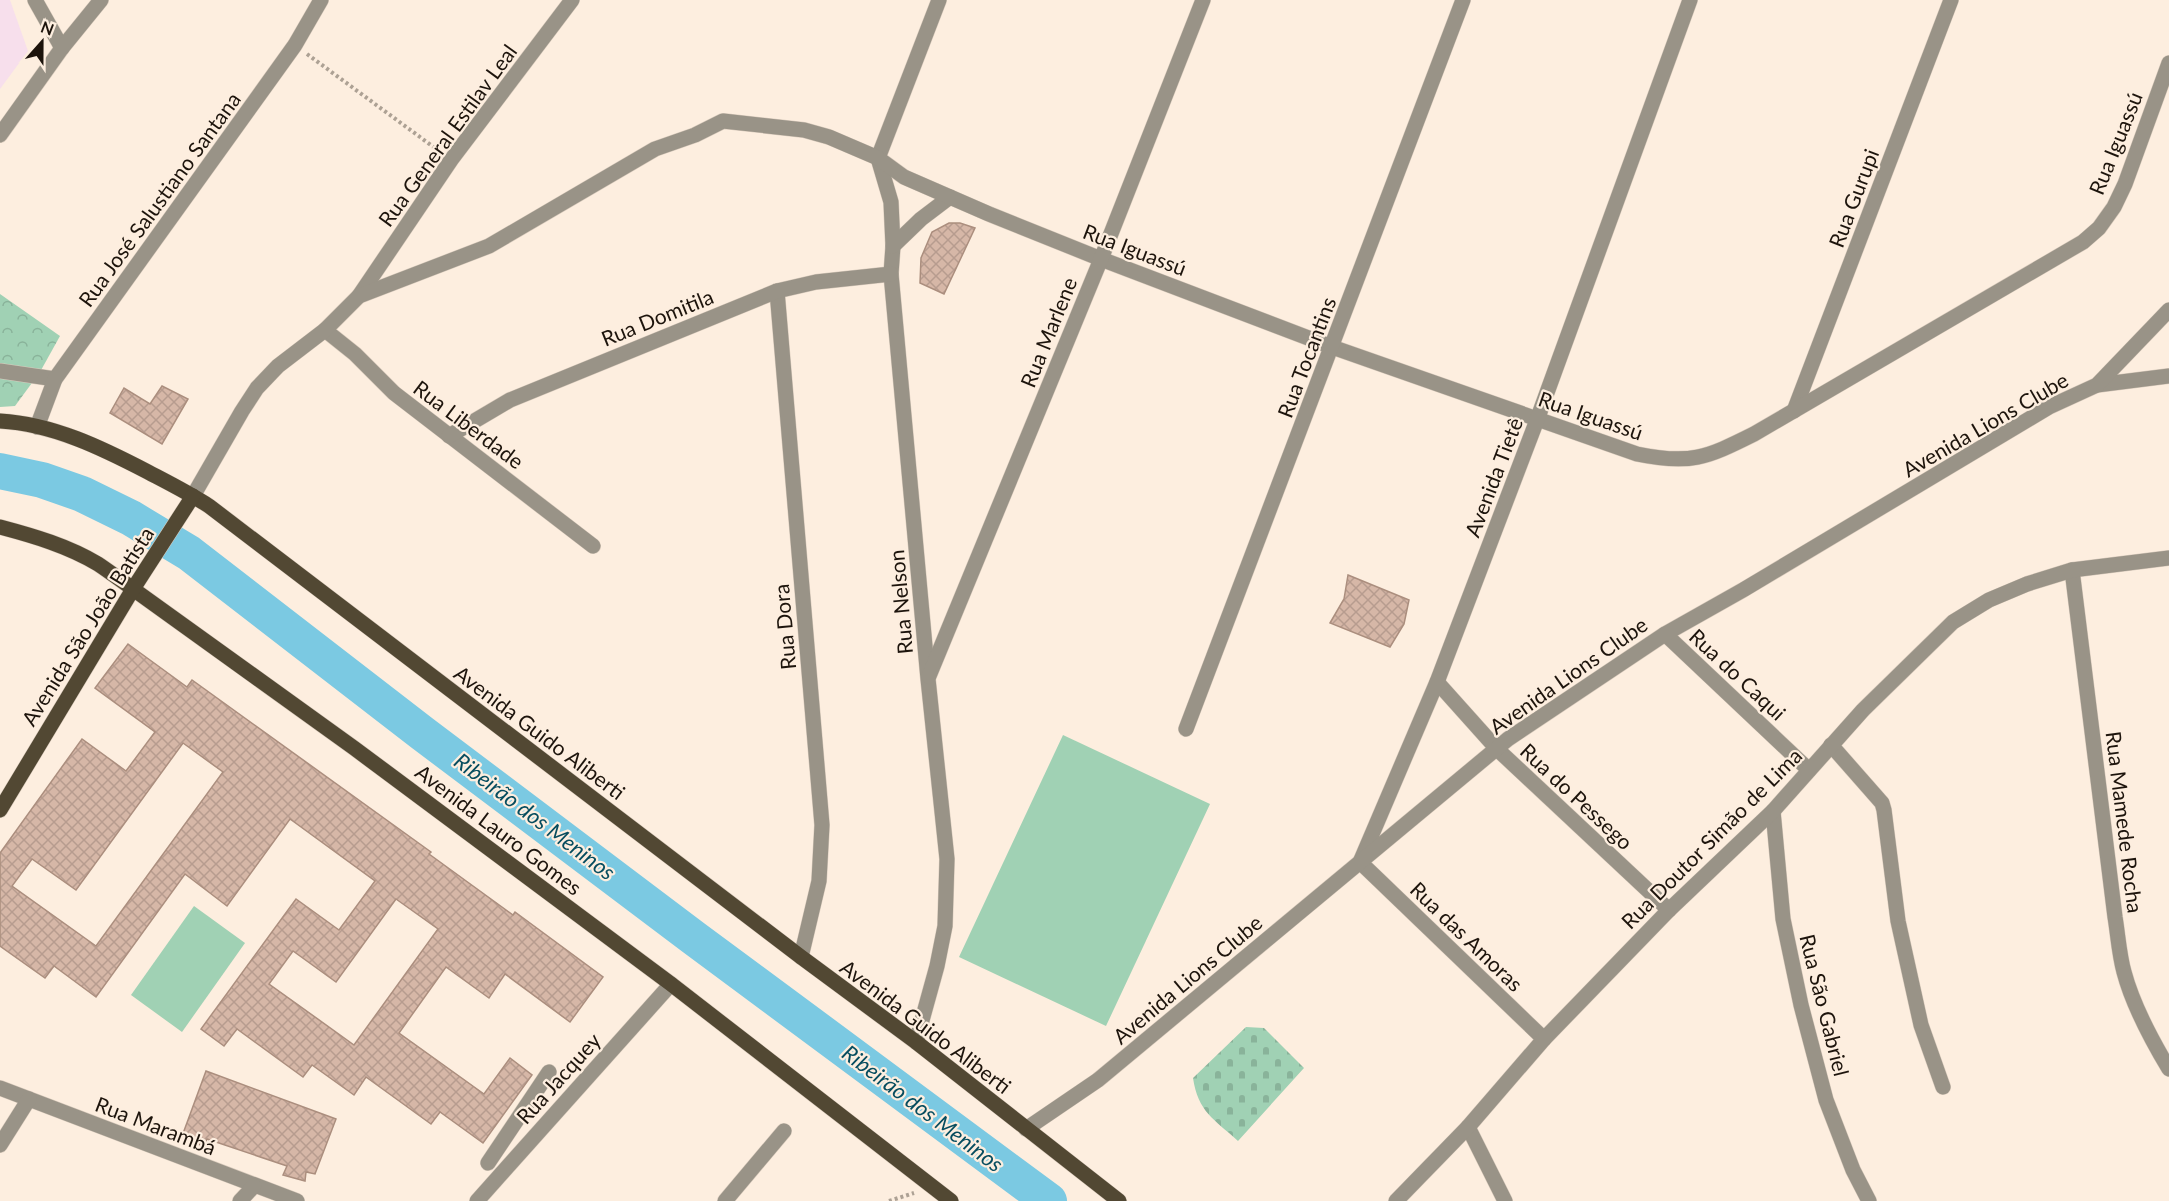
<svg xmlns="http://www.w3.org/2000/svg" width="2169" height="1201" font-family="Lato,sans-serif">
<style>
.education{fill:#f7dfec}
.grass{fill:#a0d1b4}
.forest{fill:url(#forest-crowns)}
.cemetery{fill:url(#cemetery-stones)}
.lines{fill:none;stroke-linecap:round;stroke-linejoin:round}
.river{stroke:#7bc9e2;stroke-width:36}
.building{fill:url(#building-cross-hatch);stroke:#ab8e7e;stroke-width:1.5;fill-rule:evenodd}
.minor-casing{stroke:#d9cbbd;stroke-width:16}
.major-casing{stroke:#d9cbbd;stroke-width:16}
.path{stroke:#ada194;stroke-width:4;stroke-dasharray:3 3;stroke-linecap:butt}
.minor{stroke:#999387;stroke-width:15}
.major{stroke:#524833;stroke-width:15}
.labels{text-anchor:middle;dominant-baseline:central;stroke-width:4.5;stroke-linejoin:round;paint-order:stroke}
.street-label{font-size:21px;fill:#1d140c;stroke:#fdeedf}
.water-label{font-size:22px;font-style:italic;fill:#074d5f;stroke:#fdeedf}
</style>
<defs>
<pattern id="forest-crowns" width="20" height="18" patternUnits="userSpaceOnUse" patternTransform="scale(1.5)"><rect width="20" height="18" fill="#a0d1b4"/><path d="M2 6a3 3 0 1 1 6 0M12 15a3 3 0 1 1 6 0" fill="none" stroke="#89b39a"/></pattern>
<pattern id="cemetery-stones" width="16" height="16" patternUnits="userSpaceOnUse" patternTransform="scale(1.5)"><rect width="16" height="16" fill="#a0d1b4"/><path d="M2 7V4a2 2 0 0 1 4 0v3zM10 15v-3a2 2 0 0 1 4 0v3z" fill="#89b39a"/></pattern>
<pattern id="building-cross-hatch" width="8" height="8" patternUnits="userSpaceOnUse" patternTransform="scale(1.5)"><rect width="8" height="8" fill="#d6b7a7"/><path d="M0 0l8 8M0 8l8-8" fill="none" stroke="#b79c8f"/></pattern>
</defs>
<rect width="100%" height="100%" fill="#fdeedf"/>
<polygon class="education" points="0,0 10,0 28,51 0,89"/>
<g class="grass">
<polygon points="1063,735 1210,804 1106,1026 959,957"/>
<polygon points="194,906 245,943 182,1032 131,995"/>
</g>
<polygon class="forest" points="0,294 60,336 40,372 15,406 0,407"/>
<path class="cemetery" d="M1246,1027L1264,1028L1304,1068L1238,1141C1214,1119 1198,1112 1193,1078Z"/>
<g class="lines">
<polyline class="river" points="0,471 42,480 82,494 131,518 189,553 422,733 694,938 1049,1201"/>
</g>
<g class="building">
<polygon points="949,223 960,223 975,228 944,294 920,283 921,258 932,232"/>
<polygon points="162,386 188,399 162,444 110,413 124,388 150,404"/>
<polygon points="1348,575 1409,600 1404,624 1390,647 1330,623 1344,599"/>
<path d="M128,644L187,687L192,680L431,852L429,854L513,915L515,912L603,977L570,1022L505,974L489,998L446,967L399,1033L484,1094L510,1058L532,1075L483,1143L440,1112L431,1124L366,1077L354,1095L312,1065L303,1077L237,1029L224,1046L201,1029L296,899L339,930L375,881L290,819L227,906L185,874L96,997L54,966L45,978L0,946V853L82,739L126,771L155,732L95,688ZM183,743L223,772L96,946L12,886L32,859L76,890ZM396,899L438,929L354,1045L269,984L293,951L336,982Z"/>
<polygon points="206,1071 336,1119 315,1174 306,1172 305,1181 283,1175 287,1166 207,1139 204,1146 181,1139"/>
</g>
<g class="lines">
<defs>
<g id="minor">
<polyline points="35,0 62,48"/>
<polyline points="0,135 62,48 101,0"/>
<polyline points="878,158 891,202 893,246 891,274 928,679 947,859 945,926 937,966 916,1042"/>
<polyline points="878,158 939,0"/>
<polyline points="893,246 921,219 950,197"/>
<polyline points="777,291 822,825 819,881 801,957"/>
<polyline points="359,296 451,160 572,0"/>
<polyline points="325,330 355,354 394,393 593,546"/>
<polyline points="0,371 55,379"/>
<polyline points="2097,385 2169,376"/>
<polyline points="1794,411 1951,0"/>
<polyline points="37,427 55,379 295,45 321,0"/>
<polyline points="449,436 510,400 777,291 816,282 891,274"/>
<path d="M193,496L242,411L257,388L278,366L325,330L359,296L489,246L655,149L695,135L723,121L804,130L829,137L878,158L904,177L989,214L1101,259L1332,347L1637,454C1690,465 1706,458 1754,434L2083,242L2099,228L2114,207L2125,184L2169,63"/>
<path d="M2072,570L2115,917C2118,935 2119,954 2124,972C2133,1006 2151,1039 2169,1069"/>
<polyline points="1665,634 1809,770"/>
<polyline points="929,676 1101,259 1203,0"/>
<polyline points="1437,682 1497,749 1669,910"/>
<polyline points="1186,729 1463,0"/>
<polyline points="1831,745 1882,803 1884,810 1898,921 1921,1025 1943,1087"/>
<polyline points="1773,811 1783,919 1801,1005 1826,1100 1853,1170 1869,1201"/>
<polyline points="1361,860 1437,682 1537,420 1690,0"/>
<polyline points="1360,862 1544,1039"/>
<polyline points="0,1088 297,1201"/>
<polyline points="1468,1127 1505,1201"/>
<polyline points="1026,1129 1098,1080 1508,739 1665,634 1743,590 2049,407 2097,385 2169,310"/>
<polyline points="0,1145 29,1099"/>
<polyline points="488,1163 549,1072"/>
<polyline points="240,1201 254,1186"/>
<polyline points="477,1201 671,984"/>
<polyline points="725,1201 784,1131"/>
<polyline points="1396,1201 1468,1127 1544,1039 1669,910 1773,811 1863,710 1953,622 1989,600 2027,584 2072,570 2169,558"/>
</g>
<g id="major">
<path d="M0,421C53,424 102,448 148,472C169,483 189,493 209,506L801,957L916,1042L1119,1201"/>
<path d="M0,527C34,536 68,546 98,564C110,572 122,581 133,589L354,748L671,984L951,1201"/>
<polyline points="0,810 133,589 193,496"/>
</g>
</defs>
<use href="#minor" class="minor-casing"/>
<use href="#major" class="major-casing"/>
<g class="path">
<polyline points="307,54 439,151"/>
<polyline points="889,1201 914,1193"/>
</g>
<use href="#minor" class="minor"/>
<use href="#major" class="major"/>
</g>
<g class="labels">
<g class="street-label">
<text transform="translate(447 135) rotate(-54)">Rua General Estilav Leal</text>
<text transform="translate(2115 143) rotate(-68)">Rua Iguassú</text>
<text transform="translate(1853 198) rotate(-69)">Rua Gurupi</text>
<text transform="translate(159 199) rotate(-54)">Rua José Salustiano Santana</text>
<text transform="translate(1135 249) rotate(21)">Rua Iguassú</text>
<text transform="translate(657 317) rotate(-22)">Rua Domitila</text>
<text transform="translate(1048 332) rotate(-68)">Rua Marlene</text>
<text transform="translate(1306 357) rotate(-69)">Rua Tocantins</text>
<text transform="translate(1591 415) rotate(19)">Rua Iguassú</text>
<text transform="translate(469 424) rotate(37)">Rua Liberdade</text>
<text transform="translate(1985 424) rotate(-30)">Avenida Lions Clube</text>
<text transform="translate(1493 477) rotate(-69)">Avenida Tietê</text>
<text transform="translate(900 602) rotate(-95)">Rua Nelson</text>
<text transform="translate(87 626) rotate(-58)">Avenida São João Batista</text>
<text transform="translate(784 627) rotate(-95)">Rua Dora</text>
<text transform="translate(1738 674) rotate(43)">Rua do Caqui</text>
<text transform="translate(1568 675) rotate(-35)">Avenida Lions Clube</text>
<text transform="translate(540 732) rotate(37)">Avenida Guido Aliberti</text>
<text transform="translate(1577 796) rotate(43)">Rua do Pessego</text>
<text transform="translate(2125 822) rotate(83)">Rua Mamede Rocha</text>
<text transform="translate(499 829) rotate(37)">Avenida Lauro Gomes</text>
<text transform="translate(1711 838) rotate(-45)">Rua Doutor Simão de Lima</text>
<text transform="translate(1467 936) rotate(44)">Rua das Amoras</text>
<text transform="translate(1187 979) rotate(-40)">Avenida Lions Clube</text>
<text transform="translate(1825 1005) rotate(76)">Rua São Gabriel</text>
<text transform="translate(926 1026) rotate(37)">Avenida Guido Aliberti</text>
<text transform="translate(558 1078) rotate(-48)">Rua Jacquey</text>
<text transform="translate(156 1125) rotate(21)">Rua Marambá</text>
</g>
<g class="water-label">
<text transform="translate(535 816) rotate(37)">Ribeirão dos Meninos</text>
<text transform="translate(923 1108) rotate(37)">Ribeirão dos Meninos</text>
</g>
</g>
<g transform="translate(42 42) rotate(21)" stroke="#fdeedf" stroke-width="4.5" paint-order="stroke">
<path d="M0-4.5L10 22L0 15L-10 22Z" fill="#1d140c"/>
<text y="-9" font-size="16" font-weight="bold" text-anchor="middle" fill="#1d140c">N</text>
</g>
</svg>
